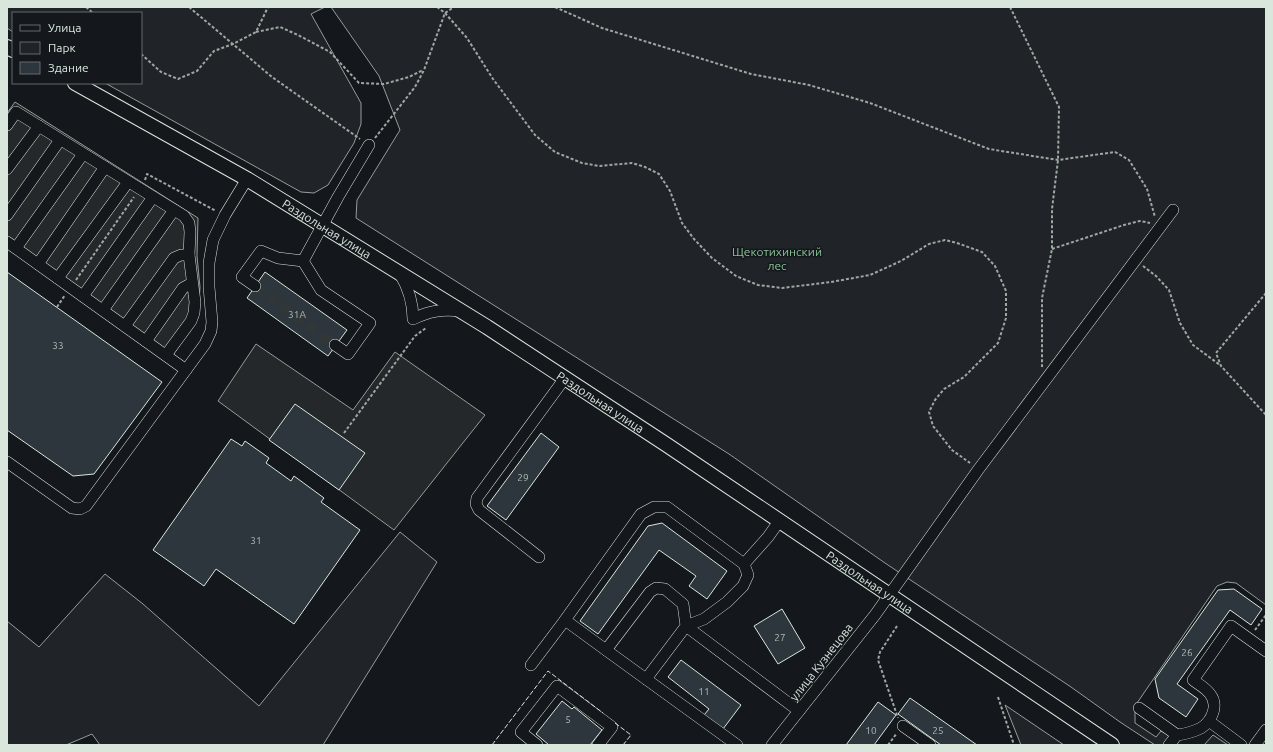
<svg xmlns="http://www.w3.org/2000/svg" width="1273" height="752" font-family="Ubuntu,sans-serif">
<style>
.green{fill:#202428;stroke:#939e99}
.parking{fill:#24282b;stroke:#939e99}
.building{fill:#2c363c;stroke:#d8e6dc}
.lines{fill:none;stroke-linecap:round;stroke-linejoin:round}
.minor-tunnel{stroke:#313739;stroke-width:11;stroke-dasharray:11 5.5;stroke-linecap:butt}
.minor-casing{stroke:#d8e6dc;stroke-width:12}
.major-casing{stroke:#d8e6dc;stroke-width:16}
.path{stroke:#9da8a2;stroke-width:2;stroke-dasharray:3 2;stroke-linecap:butt}
.minor{stroke:#14181c;stroke-width:11}
.major{stroke:#14181c;stroke-width:14}
.fence{stroke:#d8e6dc;stroke-width:1;stroke-dasharray:5 2;stroke-linecap:butt}
.labels{text-anchor:middle;dominant-baseline:central;stroke-width:3;stroke-linejoin:round;paint-order:stroke}
.number-label{font-size:10px;fill:#adbab4}
.street-label{font-size:12px;fill:#d8e6dc;stroke:#14181c}
.park-label{font-size:12px;fill:#8ac095;stroke:#14181c}
</style>
<rect width="100%" height="100%" fill="#14181c"/>
<g class="green">
<polygon points="7,7 325,7 311,14 361,103 361,124 354,143 328,185 314,193 301,192 105,83 141,83 141,13 13,13 13,32 7,28"/>
<polygon points="331,7 1266,7 1266,605 1236,583 1227,582 1217,586 1135,706 1135,723 1156,737 1161,731 1170,736 1163,745 1155,745 1120,722 1071,687 885,563 729,454 356,218 357,200 400,130 379,76"/>
<polygon points="400,532 437,562 323,745 100,745 92,734 66,745 7,745 7,621 39,647 105,574 143,604 259,706"/>
<polygon points="1005,705 1064,745 1021,745"/>
<polygon points="1213,735 1228,745 1204,745"/>
</g>
<g class="parking">
<polygon points="15,102 198,218 197,256 200,287 198,318 173,355 7,237 7,113"/>
<polygon points="256,344 353,410 395,352 485,415 394,530 218,401"/>
</g>
<g class="building">
<polygon points="7,272 162,382 94,474 73,476 7,430"/>
<polygon points="265,272 347,330 328,356 247,298"/>
<polygon points="295,404 365,453 339,490 269,440"/>
<polygon points="541,433 559,447 506,520 487,506"/>
<polygon points="231,439 242,446 245,441 269,458 266,463 291,481 294,476 324,498 321,502 360,530 294,624 216,569 204,586 153,550"/>
<polygon points="662,523 727,571 707,599 689,586 696,576 659,550 598,634 580,621 648,526"/>
<polygon points="1234,589 1262,609 1251,625 1230,610 1177,684 1198,699 1186,717 1159,698 1155,679 1218,590"/>
<polygon points="782,609 805,648 778,664 754,626"/>
<polygon points="681,660 741,705 723,729 704,715 709,709 668,677"/>
<polygon points="910,698 977,745 941,745 898,714"/>
<polygon points="562,701 572,709 574,707 602,730 590,745 549,745 536,734"/>
<polygon points="878,702 896,715 874,745 846,745"/>
</g>
<g class="lines">
<polyline class="minor-tunnel" points="255,286 335,345"/>
<defs>
<g id="minor">
<polyline points="7,125 16,112 184,216 189,223 190,232 189,255 195,302 194,313 191,321 166,355"/>
<polyline points="7,169 39,126"/>
<polyline points="7,215 60,140"/>
<polyline points="7,242 186,370"/>
<polyline points="16,248 83,154"/>
<polyline points="303,261 321,290 370,323 348,354 335,345"/>
<polyline points="303,261 338,197 369,145"/>
<polyline points="38,264 105,167"/>
<path d="M400,274C409,289 413,302 413,319C429,311 442,309 460,311"/>
<polyline points="58,278 128,182"/>
<polyline points="255,286 242,277 261,251 278,258 303,261"/>
<polyline points="83,296 153,197"/>
<polyline points="103,310 174,210"/>
<polyline points="125,326 174,258 181,255 189,255"/>
<polyline points="146,341 183,288 192,283"/>
<polyline points="7,462 72,508 80,509 86,506 205,344 211,331 212,322 209,287 209,263 213,240 225,215 247,179"/>
<polyline points="539,557 479,510 476,504 477,498 565,378"/>
<polyline points="744,564 768,537 780,520"/>
<polyline points="606,650 737,745"/>
<polyline points="531,665 565,620"/>
<polyline points="646,679 686,626 683,604 665,589 656,588 650,592 606,650 565,620 641,514 654,507 667,507 744,564 748,575 743,586 727,602 704,619 686,626 799,711"/>
<polyline points="1139,708 1177,735"/>
<polyline points="1209,721 1241,745"/>
<polyline points="903,726 930,745"/>
<polyline points="537,745 521,732 557,686 612,727 598,745"/>
<polyline points="772,745 875,615 978,470 1173,210"/>
<path d="M1169,745L1177,735C1185,734 1193,732 1201,728C1212,721 1219,705 1210,694C1206,688 1198,684 1193,680L1231,626L1266,651"/>
<polyline points="1255,745 1266,730"/>
</g>
<g id="major">
<polyline points="7,47 13,50"/>
<path id="s1" d="M75,83L247,179L487,327L667,445L1112,745"/>
</g>
</defs>
<use href="#minor" class="minor-casing"/>
<use href="#major" class="major-casing"/>
<g class="path">
<polyline points="86,7 93,13"/>
<polyline points="189,7 272,77 360,139"/>
<polyline points="437,7 445,13 467,38 493,79 535,135 555,152 582,163 599,166 632,163 645,167 659,174 670,191 682,223 694,239 712,258 736,276 758,285 782,288 831,282 870,275 901,261 929,244 945,240 957,243 982,252 995,266 1006,291 1006,318 998,343 964,377 944,389 935,400 929,412 933,426 952,450 970,463"/>
<polyline points="555,7 602,28 751,74 809,85 870,103 989,149 1058,160 1115,152 1129,160 1147,189 1155,217"/>
<polyline points="1010,7 1059,107 1058,160 1052,209 1052,249 1042,298 1042,367"/>
<polyline points="256,32 280,27 298,35 330,52 359,83 384,84 409,77 423,70"/>
<polyline points="141,54 161,72 178,79 197,71 214,51 233,44 256,32 268,7"/>
<polyline points="375,138 415,87 424,70 445,13 454,7"/>
<polyline points="145,180 147,174 216,211"/>
<polyline points="1052,249 1124,225 1140,221 1150,223"/>
<polyline points="1143,266 1156,276 1169,290 1180,323 1193,345 1220,365"/>
<polyline points="76,280 134,197"/>
<polyline points="1266,293 1216,353 1221,366 1266,415"/>
<polyline points="57,307 65,295"/>
<polyline points="344,433 415,336 426,328"/>
<polyline points="897,626 880,652 878,660 898,718"/>
<polyline points="1255,630 1266,615"/>
<polyline points="998,697 1014,745"/>
<polyline points="888,745 897,733"/>
</g>
<use href="#minor" class="minor"/>
<use href="#major" class="major"/>
<g class="fence">
<polyline points="615,723 631,735 623,745"/>
<polyline points="492,745 548,671 603,713"/>
</g>
</g>
<g class="labels">
<g class="number-label">
<text x="297" y="314">31А</text>
<text x="58" y="345">33</text>
<text x="523" y="477">29</text>
<text x="256" y="540">31</text>
<text x="780" y="637">27</text>
<text x="1187" y="652">26</text>
<text x="704" y="691">11</text>
<text x="568" y="719">5</text>
<text x="871" y="730">10</text>
<text x="938" y="730">25</text>
</g>
<g class="street-label">
<text stroke="none"><textPath href="#s1" startOffset="291">Раздольная улица</textPath></text>
<text stroke="none"><textPath href="#s1" startOffset="615">Раздольная улица</textPath></text>
<text stroke="none"><textPath href="#s1" startOffset="939">Раздольная улица</textPath></text>
<text transform="translate(821 662) rotate(-52)">улица Кузнецова</text>
</g>
<g class="park-label">
<text x="777" y="251">Щекотихинский<tspan x="777" dy="14">лес</tspan></text>
</g>
</g>
<rect width="1273" height="752" fill="none" stroke="#d8e6dc" stroke-width="16"/>
<rect x="12" y="12" width="130" height="72" fill="#14181c" stroke="#626a69"/>
<rect x="20" y="25" width="20" height="6" fill="#14181c" stroke="#626a69"/>
<text x="48" y="32" font-size="12" fill="#d8e6dc">Улица</text>
<rect x="20" y="42" width="20" height="12" fill="#202428" stroke="#626a69"/>
<text x="48" y="52" font-size="12" fill="#d8e6dc">Парк</text>
<rect x="20" y="62" width="20" height="12" fill="#2c363c" stroke="#626a69"/>
<text x="48" y="72" font-size="12" fill="#d8e6dc">Здание</text>
</svg>
